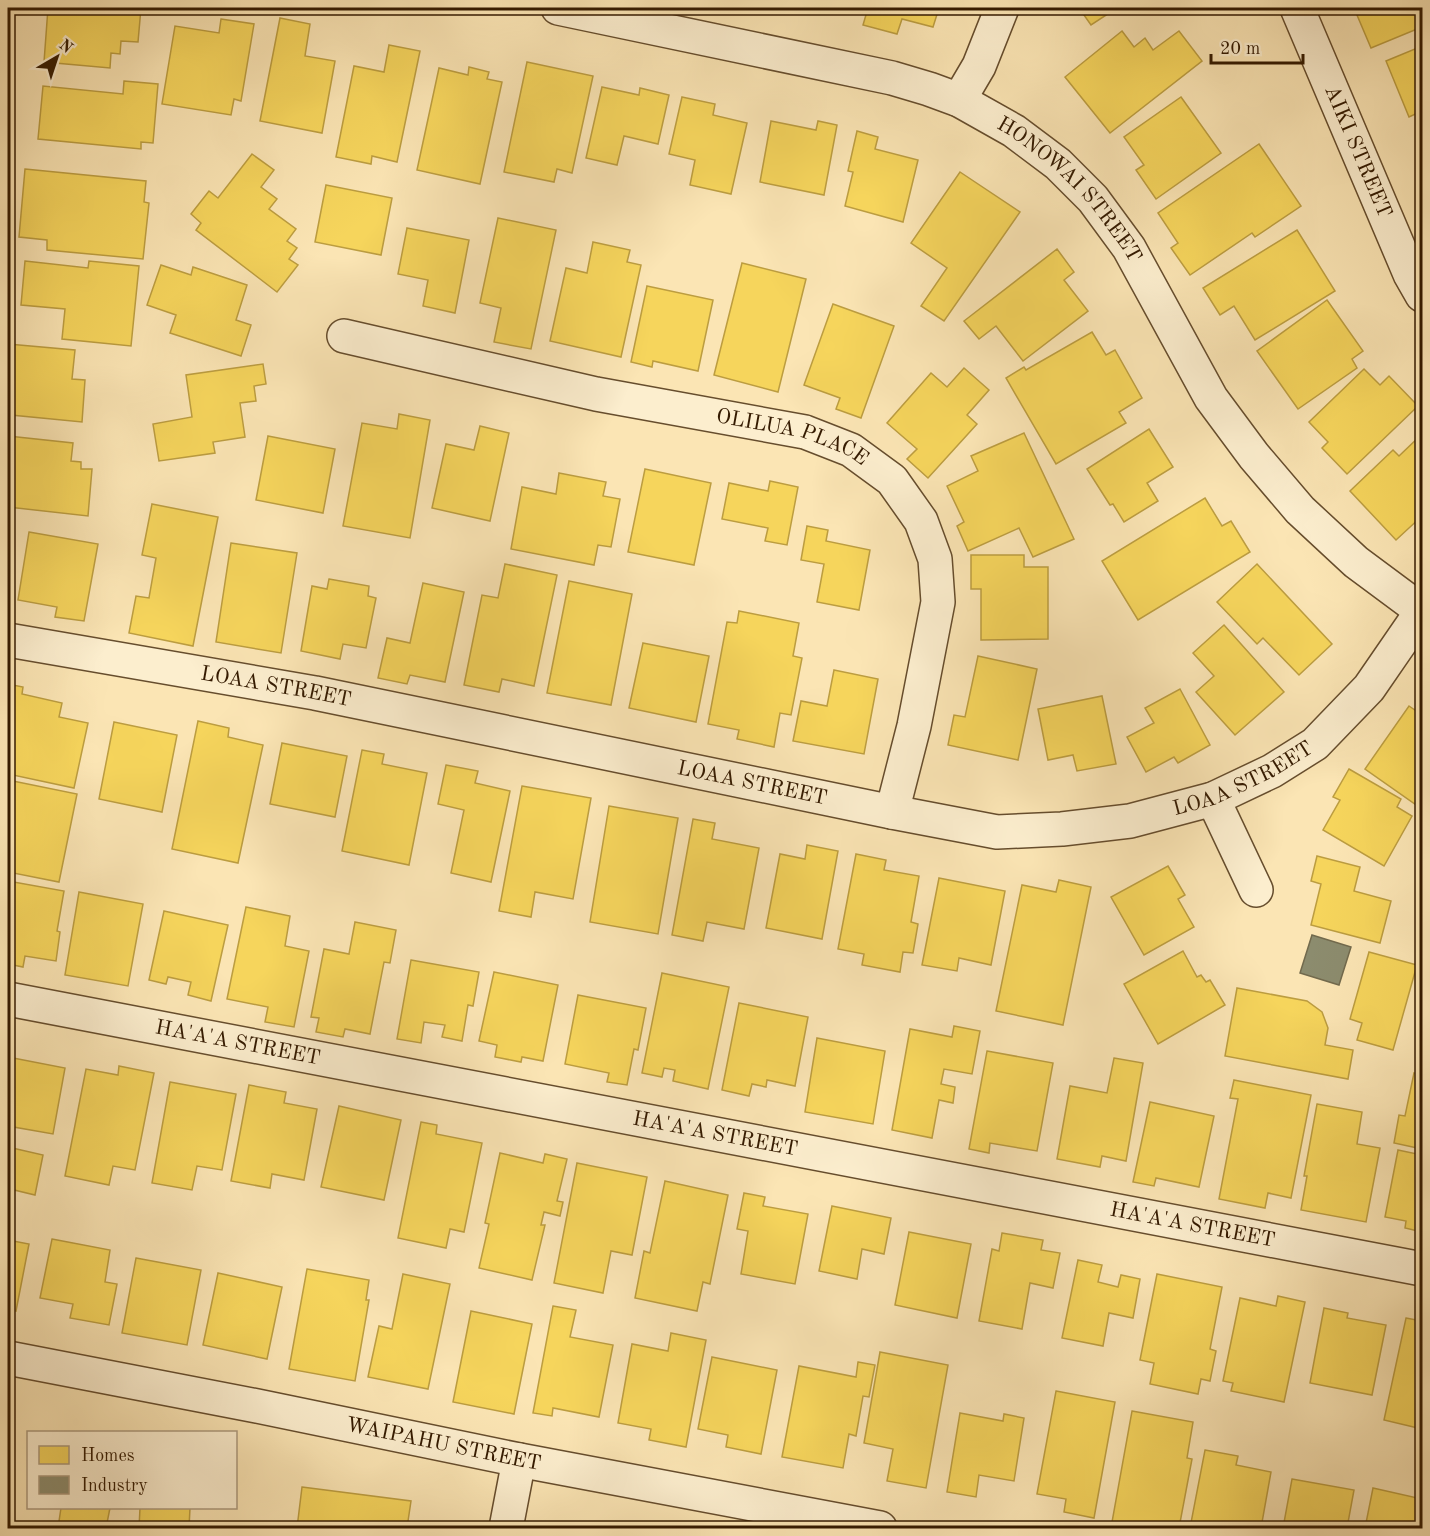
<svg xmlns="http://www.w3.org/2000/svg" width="1430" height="1536" font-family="'Old Standard TT',serif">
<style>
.homes{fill:#f6d55c;stroke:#bc9d40;stroke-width:1.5}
.industry{fill:#8c8c6e;stroke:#726a4d;stroke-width:1.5}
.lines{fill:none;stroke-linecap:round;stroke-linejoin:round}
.minor-casing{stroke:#664d2d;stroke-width:36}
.minor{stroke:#fceece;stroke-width:33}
.labels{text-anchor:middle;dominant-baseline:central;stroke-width:6;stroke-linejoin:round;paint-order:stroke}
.street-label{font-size:21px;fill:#341a00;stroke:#fceece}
</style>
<rect width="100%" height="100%" fill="#fbe5b4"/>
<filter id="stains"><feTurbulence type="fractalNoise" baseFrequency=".00333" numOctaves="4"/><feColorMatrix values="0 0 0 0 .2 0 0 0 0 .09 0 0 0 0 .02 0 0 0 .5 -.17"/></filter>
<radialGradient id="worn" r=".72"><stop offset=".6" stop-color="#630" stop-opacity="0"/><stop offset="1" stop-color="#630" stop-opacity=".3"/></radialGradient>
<g class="homes">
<polygon points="48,8 141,8 138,42 121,41 120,54 111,53 110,68 44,62"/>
<polygon points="868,8 939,8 933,27 902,19 897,34 863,25"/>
<polygon points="1079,8 1117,8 1091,25"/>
<polygon points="1354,8 1422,8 1422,27 1371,48"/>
<polygon points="280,18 310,24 305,56 335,61 322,133 260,121"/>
<polygon points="221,19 254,24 241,101 234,99 231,115 162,104 175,26 219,33"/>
<polygon points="1122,31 1134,47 1145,38 1153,50 1179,31 1202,61 1110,133 1065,77"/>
<polygon points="389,45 420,51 397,162 372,156 371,164 336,157 354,66 384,72"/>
<polygon points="1422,46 1422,111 1409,117 1386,61"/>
<polygon points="527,62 593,76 572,173 557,169 554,182 504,172"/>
<polygon points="469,67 489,72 487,79 502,82 480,184 417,170 439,68 468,75"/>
<polygon points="124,81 158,84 153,143 141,142 141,149 38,139 43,86 123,94"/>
<polygon points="602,87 639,95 640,88 669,95 658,144 624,136 617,165 586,158"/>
<polygon points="682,97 715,104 713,115 747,123 731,194 690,185 695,160 669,154"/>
<polygon points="1181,97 1221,153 1156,199 1136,170 1144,165 1124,137"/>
<polygon points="771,121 816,130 818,121 837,125 824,195 760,182"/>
<polygon points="857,131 878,137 875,149 918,160 903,222 845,206 853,172 848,171"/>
<polygon points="1259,144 1301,206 1255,237 1252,233 1190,275 1171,248 1178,243 1158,213"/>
<polygon points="252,154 274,170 261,187 277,199 269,209 296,229 287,241 297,248 289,259 298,265 277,292 196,230 201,223 191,214 209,191 218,198"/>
<polygon points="25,169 146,181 144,202 149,203 143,259 47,250 47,240 19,237"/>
<polygon points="960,172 1020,212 944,321 921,306 947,268 911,243"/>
<polygon points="326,185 392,198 381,255 315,242"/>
<polygon points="498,218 556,230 531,349 494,342 501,308 480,303"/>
<polygon points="407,228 469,240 455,313 423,306 428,280 398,274"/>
<polygon points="1297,230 1335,291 1255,340 1234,306 1220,315 1203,288"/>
<polygon points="593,242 630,250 627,262 641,265 621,357 550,341 566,268 587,273"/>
<polygon points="1057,249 1074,272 1064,280 1088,311 1023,361 996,326 979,339 964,321"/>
<polygon points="25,261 88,268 89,261 139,266 131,346 62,339 65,309 21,305"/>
<polygon points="742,263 806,279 778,392 714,375"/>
<polygon points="161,265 191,275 193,267 247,285 236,320 251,325 241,356 170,333 176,315 147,305"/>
<polygon points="647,286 713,300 698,371 653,361 652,367 631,362"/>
<polygon points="1327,300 1363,351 1352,359 1357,368 1298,409 1257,351"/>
<polygon points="833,304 894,326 861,418 836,409 840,398 804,385"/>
<polygon points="1092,332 1106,355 1115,350 1142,398 1119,412 1126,423 1056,464 1006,378 1024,367 1026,370"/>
<polygon points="8,344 75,350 72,379 85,380 82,422 11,415 14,377 8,376"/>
<polygon points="263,364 266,384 254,386 256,401 240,403 245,437 213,442 215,453 159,461 153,424 192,417 186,375"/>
<polygon points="964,368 989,390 967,415 977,424 928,478 907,459 917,449 887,423 931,373 947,387"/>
<polygon points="1364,369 1380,385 1389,376 1418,406 1347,474 1322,448 1328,442 1309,422"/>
<polygon points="399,414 430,420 410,538 343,526 362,423 397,429"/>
<polygon points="480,426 509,433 490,521 432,508 446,444 474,450"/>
<polygon points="1149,429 1173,467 1147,483 1158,501 1124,522 1113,504 1110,505 1087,469"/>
<polygon points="1024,433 1074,539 1033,557 1019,528 968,551 957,526 964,522 947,486 978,471 971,456"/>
<polygon points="8,436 73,443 71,461 81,462 81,469 92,469 88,516 8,507 8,477 9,458 8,458"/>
<polygon points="268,436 335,449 323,513 256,500"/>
<polygon points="1420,436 1422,439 1422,516 1396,540 1350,491 1393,450 1399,456"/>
<polygon points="645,469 711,483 694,565 628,552"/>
<polygon points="559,473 606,482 603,496 620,499 611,547 598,545 594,565 511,549 522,487 556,494"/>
<polygon points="770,481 798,487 787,545 765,541 768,528 722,519 729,483 768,491"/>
<polygon points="1205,498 1222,526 1231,521 1250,552 1138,620 1102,561"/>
<polygon points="152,504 218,517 193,646 129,633 136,596 149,598 156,558 142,555"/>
<polygon points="807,526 828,530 826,541 870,550 859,610 817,602 824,564 801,560"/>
<polygon points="29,532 98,544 84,621 55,617 57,607 18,600"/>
<polygon points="231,543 297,553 281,653 216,642"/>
<polygon points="971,555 1024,555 1024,567 1048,567 1048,639 981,640 981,589 971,589"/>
<polygon points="505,564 557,575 534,686 502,679 499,692 464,685 482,595 498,598"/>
<polygon points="1257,564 1332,644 1299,675 1263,638 1257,644 1217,602"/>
<polygon points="329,579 369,586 368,596 376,598 366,648 343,644 340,659 301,651 312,586 327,589"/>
<polygon points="569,581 632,594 611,705 547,693"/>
<polygon points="423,583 464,592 445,682 410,675 407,684 378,678 387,638 410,643"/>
<polygon points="739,611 799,623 793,656 802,658 791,715 780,713 774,747 737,739 739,730 708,724 727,622 737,623"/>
<polygon points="1224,625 1284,692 1235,735 1196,692 1214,676 1193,653"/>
<polygon points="643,643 709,656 696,722 629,708"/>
<polygon points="978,656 1037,669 1018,760 948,745 954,715 965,717"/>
<polygon points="834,670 878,679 864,754 793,741 801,701 827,706"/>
<polygon points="8,684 23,687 22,694 62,703 59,717 88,723 74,788 8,774"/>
<polygon points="1180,689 1210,745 1178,763 1174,757 1146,772 1127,737 1154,723 1145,708"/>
<polygon points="1102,696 1116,764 1077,771 1073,755 1048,760 1038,709"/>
<polygon points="1409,706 1422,715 1422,809 1365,769"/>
<polygon points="198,721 229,728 228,737 263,745 238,863 172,849"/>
<polygon points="114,722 177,735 162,812 99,799"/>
<polygon points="282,743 347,756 335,817 270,804"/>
<polygon points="362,750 384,754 382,764 427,773 409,865 342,851"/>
<polygon points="446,765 478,771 475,783 510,791 491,882 451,873 464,810 438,804"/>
<polygon points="1349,769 1401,799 1397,807 1412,816 1384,866 1323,830 1340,800 1333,797"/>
<polygon points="8,780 77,794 59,882 8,872"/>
<polygon points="522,786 591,798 573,899 535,892 531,917 499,911"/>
<polygon points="609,806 678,818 658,934 590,922"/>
<polygon points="693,819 715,823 712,839 759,848 744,929 707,922 703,941 672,935"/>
<polygon points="807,845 838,851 822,939 766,928 780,854 805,859"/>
<polygon points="856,854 886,860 884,870 919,876 911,922 918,924 913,953 903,952 900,972 862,965 864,954 838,949"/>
<polygon points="1317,856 1360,867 1354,891 1391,901 1380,943 1311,925 1321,884 1311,881"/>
<polygon points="1168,866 1185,895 1178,899 1194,927 1144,955 1111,897"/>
<polygon points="939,878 1005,891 991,965 959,958 957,971 922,965"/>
<polygon points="1059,880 1091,887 1063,1025 996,1011 1022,885 1056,892"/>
<polygon points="8,881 64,891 57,931 60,932 56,961 25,956 23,967 8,964"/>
<polygon points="79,892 143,904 128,986 65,975"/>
<polygon points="246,907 290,916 285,946 309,951 294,1027 265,1022 268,1007 227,999"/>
<polygon points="164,911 228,925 211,1001 188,995 191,982 168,977 166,984 149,980"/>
<polygon points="355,922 396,930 390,963 384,962 370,1034 345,1029 343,1037 316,1032 319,1018 311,1017 324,949 349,954"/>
<polygon points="1183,951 1197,977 1201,975 1206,982 1210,980 1225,1005 1158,1044 1124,984"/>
<polygon points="1369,952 1417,965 1393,1050 1357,1040 1362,1023 1350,1019"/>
<polygon points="411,960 479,972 473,1006 468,1005 462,1041 442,1037 445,1025 424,1022 421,1043 397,1039"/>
<polygon points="494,972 558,985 543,1061 522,1057 521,1062 495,1057 497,1045 479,1041"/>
<polygon points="662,973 729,987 708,1089 673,1081 675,1070 664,1068 662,1077 642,1073"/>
<polygon points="1237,988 1307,1001 1322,1012 1328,1028 1325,1045 1353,1050 1348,1079 1225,1056"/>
<polygon points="578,995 646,1008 638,1050 634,1049 627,1085 607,1082 609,1073 565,1064"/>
<polygon points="739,1003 808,1017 795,1086 767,1080 766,1087 752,1084 749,1096 722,1090"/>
<polygon points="954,1026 980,1031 972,1074 944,1069 941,1084 955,1087 953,1103 939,1100 932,1138 892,1130 910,1029 952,1037"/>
<polygon points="817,1038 885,1051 873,1124 805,1112"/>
<polygon points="987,1051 1053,1063 1037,1151 990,1143 989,1153 969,1149"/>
<polygon points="8,1057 65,1068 53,1134 8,1126"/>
<polygon points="1114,1058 1143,1063 1126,1161 1102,1156 1100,1167 1057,1159 1070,1086 1107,1093"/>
<polygon points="119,1066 154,1073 135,1170 113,1166 109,1185 65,1176 86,1069 118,1075"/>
<polygon points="1414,1073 1422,1075 1422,1149 1394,1143 1399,1115 1405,1116"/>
<polygon points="1234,1080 1311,1095 1291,1198 1268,1193 1265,1208 1219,1199 1238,1099 1230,1098"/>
<polygon points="170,1082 236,1094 222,1170 197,1166 192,1190 152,1183"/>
<polygon points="249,1085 286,1092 284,1103 317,1109 304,1180 272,1174 270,1188 231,1181"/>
<polygon points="1150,1102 1214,1116 1199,1187 1156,1178 1154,1186 1133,1182"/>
<polygon points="1317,1104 1362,1112 1357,1144 1380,1148 1366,1222 1301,1210 1307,1176 1304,1176"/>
<polygon points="339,1106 401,1120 384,1200 321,1187"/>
<polygon points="421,1122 437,1125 436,1134 482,1143 464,1232 450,1229 446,1248 398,1238"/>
<polygon points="8,1147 43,1155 35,1195 14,1190 10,1213 8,1213"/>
<polygon points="1398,1150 1422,1155 1422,1232 1405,1228 1406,1221 1385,1217"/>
<polygon points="500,1153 543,1163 545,1154 567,1159 557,1201 563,1202 560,1216 544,1212 541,1225 545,1225 532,1280 479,1268 489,1224 485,1223"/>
<polygon points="577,1163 647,1177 632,1255 611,1251 603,1293 554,1283"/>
<polygon points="665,1181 728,1195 710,1284 703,1282 697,1311 635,1298 644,1251 650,1253"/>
<polygon points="744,1193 765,1197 763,1206 808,1214 795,1284 741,1274 748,1231 737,1229"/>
<polygon points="832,1206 891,1218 884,1254 862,1249 857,1279 819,1271"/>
<polygon points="909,1232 971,1244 957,1318 895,1305"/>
<polygon points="1002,1233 1043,1240 1041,1250 1060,1253 1053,1288 1030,1283 1022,1329 979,1321 992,1249 999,1251"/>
<polygon points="52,1239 110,1250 105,1282 117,1284 109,1325 70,1318 73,1304 40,1298"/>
<polygon points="8,1240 29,1244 16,1311 8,1309"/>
<polygon points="136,1258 201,1270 187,1345 122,1333"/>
<polygon points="1078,1260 1102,1265 1098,1282 1118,1287 1121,1275 1140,1279 1133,1318 1109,1313 1103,1346 1062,1338"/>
<polygon points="307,1269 369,1280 366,1300 369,1300 355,1381 289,1369"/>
<polygon points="218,1273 282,1287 267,1359 203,1345"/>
<polygon points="403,1274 450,1284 428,1389 368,1377 379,1326 392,1329"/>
<polygon points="1157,1274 1222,1287 1210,1349 1216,1351 1210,1381 1201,1379 1198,1394 1150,1384 1154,1363 1140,1360"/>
<polygon points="1278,1296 1305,1302 1284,1402 1231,1391 1233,1383 1223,1381 1240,1298 1276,1306"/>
<polygon points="553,1306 576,1310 570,1337 613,1345 599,1417 553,1408 552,1416 533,1413"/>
<polygon points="1324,1308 1348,1313 1347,1318 1386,1325 1372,1395 1310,1383"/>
<polygon points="471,1311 532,1324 514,1414 453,1402"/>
<polygon points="1406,1318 1422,1321 1422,1429 1384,1420"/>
<polygon points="671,1333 706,1340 686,1447 649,1440 651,1429 618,1423 632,1344 668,1351"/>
<polygon points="880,1352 948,1365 926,1488 887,1481 893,1449 864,1443"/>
<polygon points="712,1357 777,1370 761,1454 726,1447 728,1435 698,1429"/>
<polygon points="858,1362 875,1365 869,1397 863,1396 856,1436 849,1434 843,1468 782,1457 799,1366 856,1377"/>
<polygon points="1056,1391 1115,1402 1094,1518 1064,1512 1066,1499 1037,1494"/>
<polygon points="1132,1411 1193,1422 1187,1458 1192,1459 1179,1528 1145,1528 1145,1527 1112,1522"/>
<polygon points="960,1413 1003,1421 1004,1414 1024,1418 1014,1481 979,1475 976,1497 947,1492"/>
<polygon points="1205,1450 1238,1456 1236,1465 1271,1472 1261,1528 1190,1528"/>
<polygon points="1292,1479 1354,1490 1347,1528 1283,1528"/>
<polygon points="302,1487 411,1501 407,1528 297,1528"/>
<polygon points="1373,1488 1422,1499 1422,1528 1365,1528"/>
<polygon points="61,1508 110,1508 106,1528 58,1528"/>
<polygon points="140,1508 190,1508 189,1528 139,1528"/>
</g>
<polygon class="industry" points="1312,935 1351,947 1339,985 1300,973"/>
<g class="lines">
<defs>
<g id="minor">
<path id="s1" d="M558,8L892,78L929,89L959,100L1014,131L1058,164L1093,199L1129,248L1211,398L1254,456L1300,510L1356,562L1422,611"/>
<path id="s2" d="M1297,8L1410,274L1422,295"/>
<polyline points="959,100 979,66 1002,8"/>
<path id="s3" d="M344,336L596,394L805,432L851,450L892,480L921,521L935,559L938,602L914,726L892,812"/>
<path id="s4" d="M8,640L315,693L892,812L997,832L1062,829L1130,821L1213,799L1272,771L1315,744L1369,688L1422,611"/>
<polyline points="1213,799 1256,890"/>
<path id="s5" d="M8,999L1422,1269"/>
<path id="s6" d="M8,1358L257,1406L519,1460L880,1528"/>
<polyline points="506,1528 519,1460"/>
</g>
</defs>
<use href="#minor" class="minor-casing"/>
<use href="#minor" class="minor"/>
</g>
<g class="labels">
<g class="street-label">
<text stroke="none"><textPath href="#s2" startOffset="156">AIKI STREET</textPath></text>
<text stroke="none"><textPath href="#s1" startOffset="556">HONOWAI STREET</textPath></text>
<text stroke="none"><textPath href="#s3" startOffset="460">OLILUA PLACE</textPath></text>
<text stroke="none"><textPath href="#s4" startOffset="272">LOAA STREET</textPath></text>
<text stroke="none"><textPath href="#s4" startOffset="1262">LOAA STREET</textPath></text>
<text stroke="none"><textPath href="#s4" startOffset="758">LOAA STREET</textPath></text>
<text stroke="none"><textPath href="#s5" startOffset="234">HA'A'A STREET</textPath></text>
<text stroke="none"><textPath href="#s5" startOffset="720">HA'A'A STREET</textPath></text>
<text stroke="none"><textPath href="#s5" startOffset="1206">HA'A'A STREET</textPath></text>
<text stroke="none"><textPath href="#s6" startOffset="444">WAIPAHU STREET</textPath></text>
</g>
</g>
<rect width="1430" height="1536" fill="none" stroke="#fbe5b4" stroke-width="30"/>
<rect x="9" y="9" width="1412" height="1518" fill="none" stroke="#341a00" stroke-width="3"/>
<rect x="15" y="15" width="1400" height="1506" fill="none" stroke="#341a00" stroke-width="1.5"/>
<rect x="27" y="1431" width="210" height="78" fill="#fceece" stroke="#ac997c" stroke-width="1.5"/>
<rect x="39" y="1446" width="30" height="18" fill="#f6d55c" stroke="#ac997c" stroke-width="1.5"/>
<text x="81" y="1461" font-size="18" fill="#341a00">Homes</text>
<rect x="39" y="1476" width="30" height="18" fill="#8c8c6e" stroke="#ac997c" stroke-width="1.5"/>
<text x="81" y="1491" font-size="18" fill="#341a00">Industry</text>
<g transform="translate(57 57) rotate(39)" stroke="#fceece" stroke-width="4.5" paint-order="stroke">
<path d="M0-4.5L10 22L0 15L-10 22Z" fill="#341a00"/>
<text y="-9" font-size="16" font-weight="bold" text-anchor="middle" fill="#341a00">N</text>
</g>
<path d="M1211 54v9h92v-9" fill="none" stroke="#341a00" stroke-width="3"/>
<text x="1220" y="54" font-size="18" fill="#341a00" stroke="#fceece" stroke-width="4.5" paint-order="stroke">20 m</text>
<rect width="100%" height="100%" filter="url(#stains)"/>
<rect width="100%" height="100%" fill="url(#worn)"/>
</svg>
